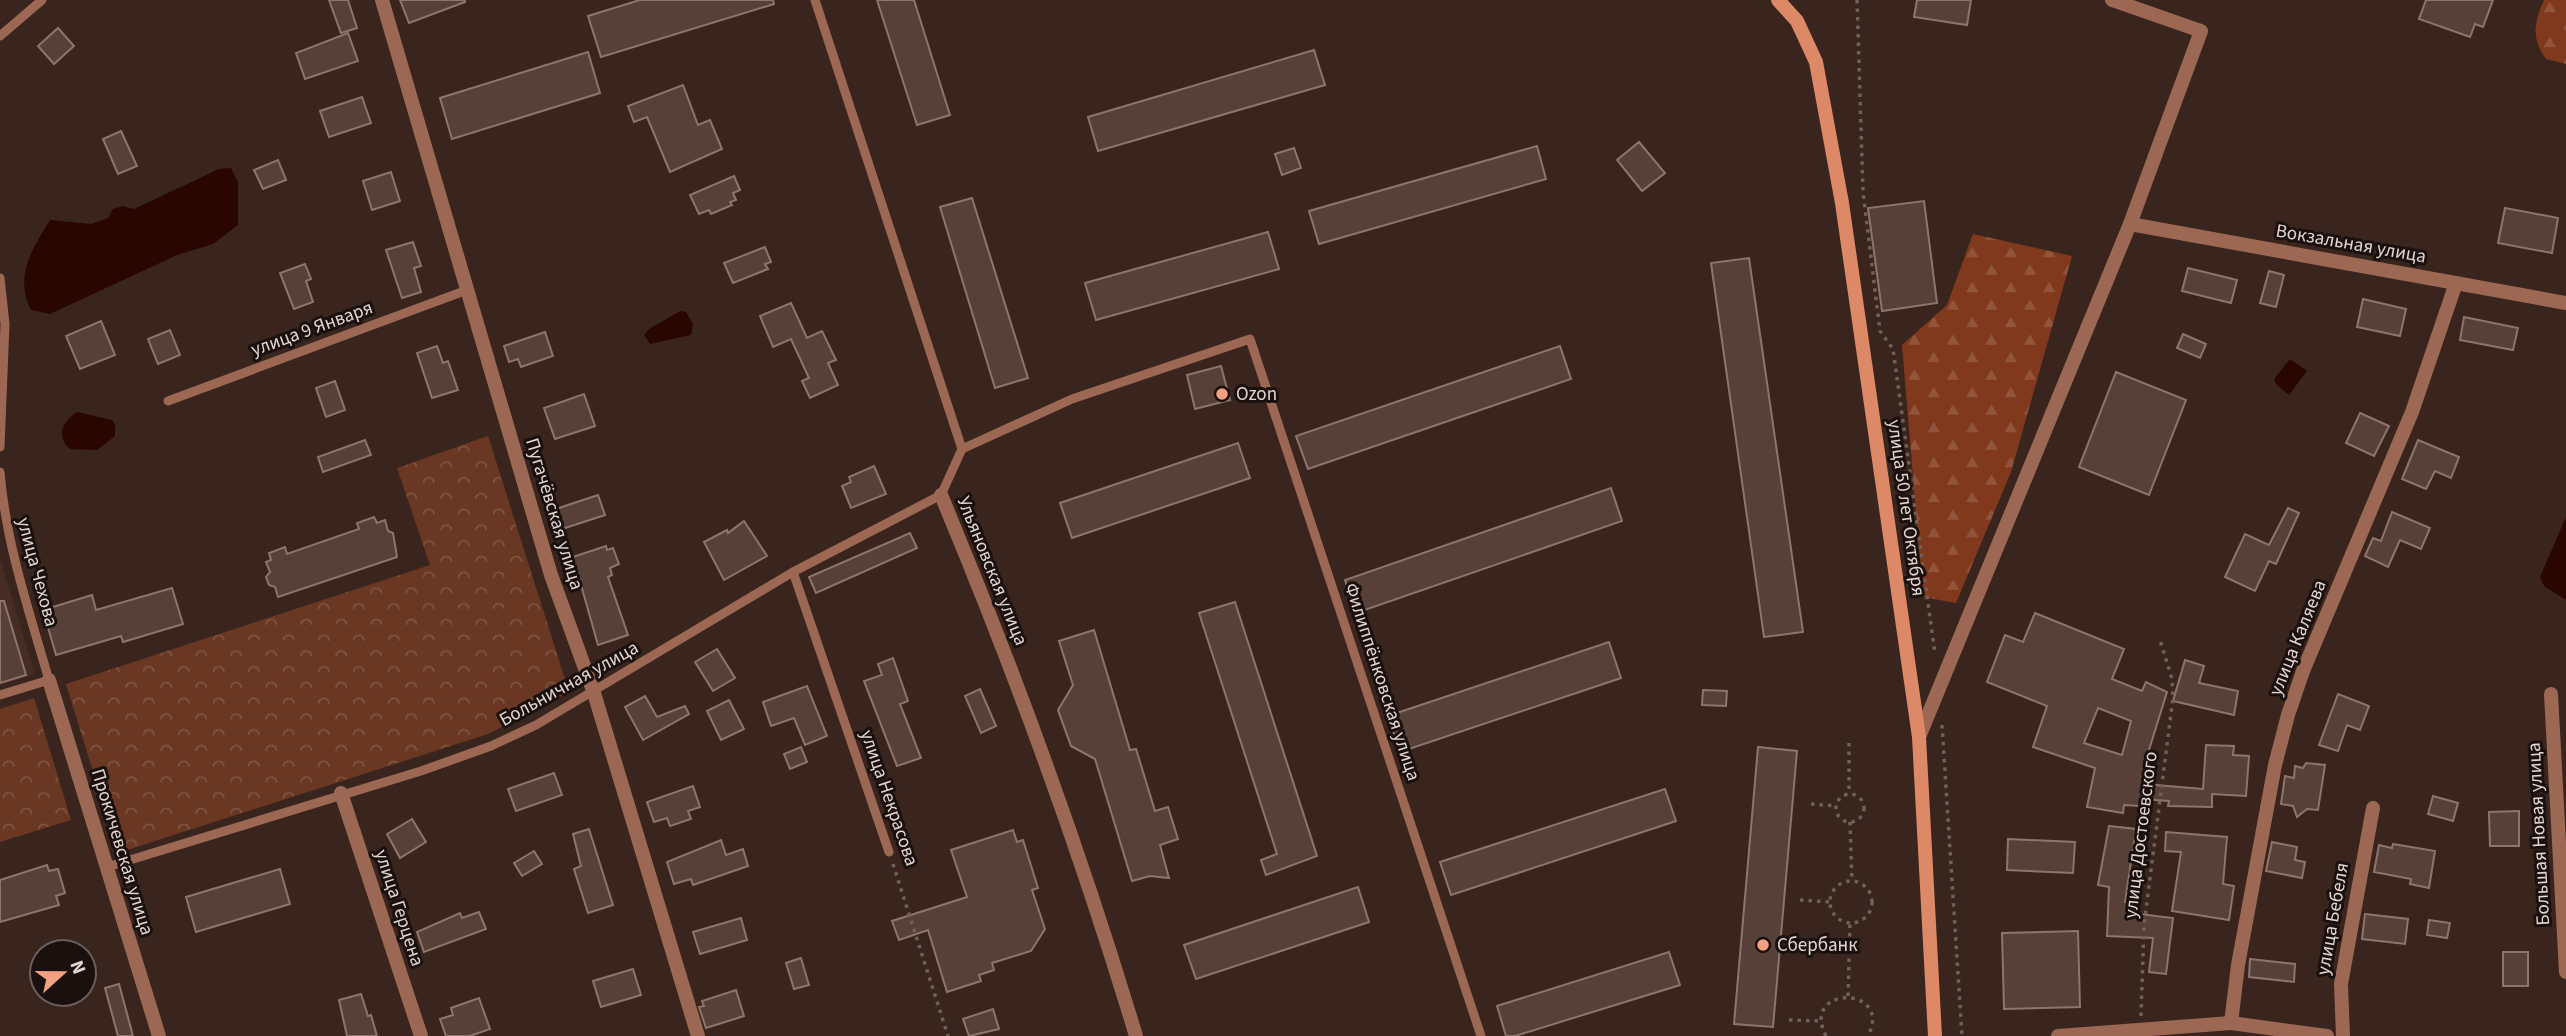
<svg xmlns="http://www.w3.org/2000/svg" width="2566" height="1036" font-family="'Source Sans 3',sans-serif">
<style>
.built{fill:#472c23}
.forest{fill:url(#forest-firs)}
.park{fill:url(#park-crowns)}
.water{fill:#290600}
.building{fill:#564038;stroke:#8e756c;stroke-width:2;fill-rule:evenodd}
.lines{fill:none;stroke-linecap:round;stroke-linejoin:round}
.path{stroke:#715f58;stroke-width:3.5;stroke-dasharray:3.5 5;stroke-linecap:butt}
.service{stroke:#9c6853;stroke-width:9}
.minor{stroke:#9c6853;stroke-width:14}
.tertiary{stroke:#9c6853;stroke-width:14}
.secondary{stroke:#dd8968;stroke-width:14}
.poi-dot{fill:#f2a080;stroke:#1a100d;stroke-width:2.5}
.labels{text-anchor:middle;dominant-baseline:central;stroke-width:6;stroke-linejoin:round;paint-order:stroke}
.street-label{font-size:19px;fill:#e3d5d0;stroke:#1a100d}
.poi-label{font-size:19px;fill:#e3d5d0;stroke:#1a100d;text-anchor:start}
</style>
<defs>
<pattern id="forest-firs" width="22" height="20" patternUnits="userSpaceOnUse" patternTransform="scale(1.75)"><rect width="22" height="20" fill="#80391c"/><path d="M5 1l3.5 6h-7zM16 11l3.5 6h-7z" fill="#92553c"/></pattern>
<pattern id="park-crowns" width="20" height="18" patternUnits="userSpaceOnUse" patternTransform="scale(1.75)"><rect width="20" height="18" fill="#6a3723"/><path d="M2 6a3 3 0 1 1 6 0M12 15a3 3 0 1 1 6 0" fill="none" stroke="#7f5342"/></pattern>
</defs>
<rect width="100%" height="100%" fill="#39251d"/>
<polygon class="built" points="0,559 35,674 0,685"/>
<g class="forest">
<path d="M2544,0H2566V64L2546,59C2531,39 2534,22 2544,0Z"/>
<polygon points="1973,234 2072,256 2011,472 1956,603 1923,597 1902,345 1947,305"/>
</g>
<g class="park">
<polygon points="488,436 569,692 488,734 118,853 66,684 430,565 397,468"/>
<polygon points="34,698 71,820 0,842 0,709"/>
</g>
<g class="water">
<path d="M231,168L238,182V225L213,244L177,255L50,314L31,310C14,276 32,249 50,220L91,224L108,218L113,209L123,206L134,209L219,169Z"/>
<polygon points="680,311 686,312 693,324 691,335 650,344 644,335 649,329"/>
<polygon points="2290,359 2307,371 2289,395 2276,384 2274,379"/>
<path d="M77,412L112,420L115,425V436L97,450L70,449C55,436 63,421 77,412Z"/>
<polygon points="2566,517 2566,600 2544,586 2540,577"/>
</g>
<g class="building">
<polygon points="329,0 348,0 357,28 341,33"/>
<polygon points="400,0 465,0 465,2 409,23"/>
<polygon points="640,0 773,0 774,4 601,57 588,16"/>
<polygon points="877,0 914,0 950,115 917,125"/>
<polygon points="1917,0 1971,0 1967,25 1914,17"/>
<polygon points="2426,0 2493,0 2483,27 2475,24 2470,37 2419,19"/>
<polygon points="58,28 74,46 54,64 38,46"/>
<polygon points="348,33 358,61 305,79 296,53"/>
<polygon points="1314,50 1325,85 1098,151 1088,117"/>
<polygon points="588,52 600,93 452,139 440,98"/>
<polygon points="683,85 698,125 710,120 722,149 670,172 647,117 634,122 628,106"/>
<polygon points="362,97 371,123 329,137 320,111"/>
<polygon points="121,131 137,166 118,174 103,139"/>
<polygon points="1639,142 1665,173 1642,191 1617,160"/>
<polygon points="1537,146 1546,179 1319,244 1309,211"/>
<polygon points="1294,148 1301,168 1282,175 1275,154"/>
<polygon points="278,160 286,180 263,189 254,170"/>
<polygon points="391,172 400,201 372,210 363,181"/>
<polygon points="734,176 740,190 733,193 736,200 730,202 732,205 711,214 709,210 699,214 690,195"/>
<polygon points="972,198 1028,378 995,388 940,207"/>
<polygon points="1924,201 1937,303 1882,311 1868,208"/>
<polygon points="2505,208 2558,218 2552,253 2498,243"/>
<polygon points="1268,232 1279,269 1096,320 1085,283"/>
<polygon points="413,242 421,266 414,268 421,292 402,298 386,250"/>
<polygon points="765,247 771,262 765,264 768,269 733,283 724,263"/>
<polygon points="1749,258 1803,632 1764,637 1711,263"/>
<polygon points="305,264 311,279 306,281 313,302 294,309 280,273"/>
<polygon points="2188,268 2237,280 2231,303 2182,291"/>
<polygon points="2269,271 2284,275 2276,307 2260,303"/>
<polygon points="2363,299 2406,309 2400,336 2357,327"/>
<polygon points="791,303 807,338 822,331 836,360 828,363 838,385 810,398 802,381 809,378 791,339 773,347 760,316"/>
<polygon points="2464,317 2518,328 2513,350 2460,340"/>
<polygon points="101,321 115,355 80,369 66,336"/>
<polygon points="170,330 180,355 158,364 148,339"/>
<polygon points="545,332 553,356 521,367 518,359 509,362 504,346"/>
<polygon points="2183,334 2206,344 2200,358 2177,348"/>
<polygon points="437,346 443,363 448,361 458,390 432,398 417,353"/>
<polygon points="1560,346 1571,379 1308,469 1296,436"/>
<polygon points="1221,366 1230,400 1195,409 1187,375"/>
<polygon points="2116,372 2186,400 2149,495 2079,467"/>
<polygon points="335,381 345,410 326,417 316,388"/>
<polygon points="584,394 595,426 555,439 544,408"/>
<polygon points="2360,413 2389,426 2374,456 2346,443"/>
<polygon points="365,440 371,455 323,472 318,457"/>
<polygon points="2418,440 2459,457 2451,478 2435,471 2426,489 2402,479"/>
<polygon points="1238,443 1250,478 1072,538 1060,503"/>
<polygon points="874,466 886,494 851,508 842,486 851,482 849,477"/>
<polygon points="1611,488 1622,521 1356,613 1345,580"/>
<polygon points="598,495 605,515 562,529 556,509"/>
<polygon points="2288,508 2299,513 2276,564 2269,561 2255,591 2225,577 2245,534 2269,545"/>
<polygon points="2392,512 2430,528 2421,549 2400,540 2388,567 2365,556 2373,538 2381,541"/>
<polygon points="374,517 377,523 385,520 388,531 393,533 397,557 278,597 275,587 269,585 266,577 270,572 266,562 271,560 269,553 285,547 287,554 359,529 357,523"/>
<polygon points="744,521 767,556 724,580 704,542 727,530 728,533"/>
<polygon points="910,533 917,548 816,593 809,577"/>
<polygon points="606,546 607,550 613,548 619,564 610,568 612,575 608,577 628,635 598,645 573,557"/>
<polygon points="172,588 183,624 123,642 121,636 56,655 43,610 92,595 96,610"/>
<polygon points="0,601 4,601 26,675 0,683"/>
<polygon points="1235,602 1317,856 1266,875 1261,860 1277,854 1199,613"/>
<path d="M2035,613L2124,649L2112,679L2142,691L2146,682L2167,692L2149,750L2144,784L2203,789L2206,745L2234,746L2233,755L2249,756L2246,796L2212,794V807L2168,806L2169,801L2141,799L2140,806L2124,805L2123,813L2087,807L2095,768L2033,747L2047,706L1987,682L2005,635L2023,642ZM2098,708L2131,721L2122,755L2084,743Z"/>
<polygon points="1094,630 1130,750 1136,749 1155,811 1168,807 1178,839 1160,845 1169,878 1150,876 1132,881 1095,759 1071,746 1058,710 1073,685 1059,641"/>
<polygon points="1609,642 1621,678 1400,752 1388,716"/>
<polygon points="717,649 735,678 713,691 695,662"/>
<polygon points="893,658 908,701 900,704 921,758 897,766 864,681 882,675 878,664"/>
<polygon points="2185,660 2204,666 2199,683 2238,691 2234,715 2173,701"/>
<polygon points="807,686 827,736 805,745 794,718 771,726 763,702"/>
<polygon points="980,689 996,726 981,733 965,696"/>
<polygon points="1703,690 1727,691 1726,706 1702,705"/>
<polygon points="2338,694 2369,706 2360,730 2347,725 2338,751 2319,745"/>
<polygon points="645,696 657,717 685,706 689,714 643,740 625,707"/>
<polygon points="729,700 744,729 721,740 707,711"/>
<polygon points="801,747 807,762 790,769 784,754"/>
<polygon points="1758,747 1797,751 1773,1027 1734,1024"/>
<polygon points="2306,763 2325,765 2318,810 2307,809 2297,817 2293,806 2281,804 2285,776 2294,778 2295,766 2303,768"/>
<polygon points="554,773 562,795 516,811 508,789"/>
<polygon points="693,786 700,807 688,811 691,819 670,826 667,818 654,822 647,802"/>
<polygon points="1665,789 1676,821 1451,895 1440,862"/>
<polygon points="2433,796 2458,803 2453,821 2428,814"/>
<polygon points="2519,811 2519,846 2490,846 2489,812"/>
<polygon points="412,819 426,842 400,858 387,834"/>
<polygon points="2109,826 2136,829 2125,902 2133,902 2132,913 2173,918 2166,974 2149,972 2153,938 2107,936 2109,887 2098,885"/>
<polygon points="589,829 613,905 588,913 574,869 581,866 573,834"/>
<polygon points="1013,830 1017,842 1023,840 1038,888 1032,890 1045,929 1031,951 992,963 994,970 979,975 981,981 947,992 928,930 899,940 892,921 967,897 951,850"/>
<polygon points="2166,832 2227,837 2223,884 2234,886 2229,920 2172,911 2181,852 2165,851"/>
<polygon points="2008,839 2075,842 2073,873 2007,870"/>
<polygon points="721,840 726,855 743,849 748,866 693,885 691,879 674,884 667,862"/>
<polygon points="2272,842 2297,847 2295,860 2305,862 2302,878 2266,871"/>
<polygon points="2393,844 2435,851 2429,888 2410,884 2411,879 2374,872 2379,845 2392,848"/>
<polygon points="534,851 542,864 522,876 514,863"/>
<polygon points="47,865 49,871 58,869 65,893 56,896 59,905 0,922 0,880"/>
<polygon points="280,869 290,904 196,932 186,897"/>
<polygon points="1358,887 1369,922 1196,979 1184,945"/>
<polygon points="479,912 486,929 424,952 417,932 460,913 462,918"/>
<polygon points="2365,914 2408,919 2405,944 2362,939"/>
<polygon points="741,918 747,940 700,954 693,932"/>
<polygon points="2429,920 2450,923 2447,938 2427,935"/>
<polygon points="2078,931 2080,1007 2004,1009 2002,933"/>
<polygon points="1669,952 1680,985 1515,1036 1506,1036 1497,1006"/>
<rect x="2503" y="952" width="25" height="34"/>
<polygon points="801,958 809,985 794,989 786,963"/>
<polygon points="2250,959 2295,964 2294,982 2249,977"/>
<polygon points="633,969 641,995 601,1007 593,981"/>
<polygon points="119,984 133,1036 118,1036 105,988"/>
<polygon points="736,990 744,1016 706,1028 699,1007 704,1006 702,1001"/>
<polygon points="361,994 368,1016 371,1015 377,1036 347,1036 339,1000"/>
<polygon points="479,998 490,1029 470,1036 446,1036 440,1019 453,1015 451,1008"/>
<polygon points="993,1009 999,1029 969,1036 963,1019"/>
</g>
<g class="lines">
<g class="path">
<polyline points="1857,0 1863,192 1880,331 1893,349 1935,654"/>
<polyline points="1942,725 1962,1036"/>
<polyline points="1849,743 1849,793"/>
<circle cx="1850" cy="808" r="14"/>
<polyline points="1811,804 1837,806"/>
<polyline points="1850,822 1852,881"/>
<polyline points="893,864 948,1036"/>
<circle cx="1851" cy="902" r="21"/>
<polyline points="1800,900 1830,902"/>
<polyline points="1848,996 1850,924"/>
<polyline points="2141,1016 2144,925 2173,698 2172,679 2160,640"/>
<polyline points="1789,1020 1821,1021"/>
<path d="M1826,1036C1799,985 1894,985 1868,1036"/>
</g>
<g class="service">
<polyline points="0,36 42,0"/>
<polyline points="0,278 5,324 0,447"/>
<polyline points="168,401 467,290"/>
<polyline points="962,449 1072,399 1250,339 1481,1036"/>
<path d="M0,472C6,544 29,611 49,680L0,695"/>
<polyline points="793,572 889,852"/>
<polyline points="107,867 421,771 491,746 536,725 793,572 941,495 962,449 815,0"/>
</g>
<g class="minor">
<polyline points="382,0 551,575 594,693 698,1036"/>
<polyline points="2130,224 2566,303"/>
<path d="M941,495C1015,672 1081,853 1136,1036"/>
<polyline points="49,680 159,1036"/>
<polyline points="2551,694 2566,972"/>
<polyline points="341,793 421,1036"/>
<polyline points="2231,1023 2238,965 2275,765 2288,715 2303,671 2412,412 2456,283"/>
<polyline points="2058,1036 2231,1023 2327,1036"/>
<polyline points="2343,1036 2341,984 2373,808"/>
</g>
<polyline class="tertiary" points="1919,737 2130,224 2201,31 2112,0"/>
<polyline class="secondary" points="1778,0 1797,21 1816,62 1842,203 1919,737 1935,1036"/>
</g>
<g class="poi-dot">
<circle cx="1222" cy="394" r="7"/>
<circle cx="1763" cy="945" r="7"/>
</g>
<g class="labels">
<g class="street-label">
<text transform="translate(2351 244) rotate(10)">Вокзальная улица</text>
<text transform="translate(312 329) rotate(-20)">улица 9 Января</text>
<text transform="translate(1906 508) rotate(82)">улица 50 лет Октября</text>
<text transform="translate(554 514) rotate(73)">Пугачёвская улица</text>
<text transform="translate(992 571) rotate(68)">Ульяновская улица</text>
<text transform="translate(37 572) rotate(75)">улица Чехова</text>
<text transform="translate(2298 638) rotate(-68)">улица Каляева</text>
<text transform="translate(1382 682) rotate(72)">Филиппёнковская улица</text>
<text transform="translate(569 684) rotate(-29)">Больничная улица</text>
<text transform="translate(889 798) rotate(71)">улица Некрасова</text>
<text transform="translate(2539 834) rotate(-93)">Большая Новая улица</text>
<text transform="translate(2141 835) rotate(-83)">улица Достоевского</text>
<text transform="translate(122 852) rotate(73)">Прокичевская улица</text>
<text transform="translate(399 908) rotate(72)">улица Герцена</text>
<text transform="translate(2333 919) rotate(-80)">улица Бебеля</text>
</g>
<g class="poi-label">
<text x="1236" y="394">Ozon</text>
<text x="1777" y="945">Сбербанк</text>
</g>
</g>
<g transform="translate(63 973) rotate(69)"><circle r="33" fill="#1a100d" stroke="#6a5f5b" stroke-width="2"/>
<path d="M0-5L12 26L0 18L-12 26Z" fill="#f2a080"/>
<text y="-10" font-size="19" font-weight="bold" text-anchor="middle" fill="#e3d5d0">N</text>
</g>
</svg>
